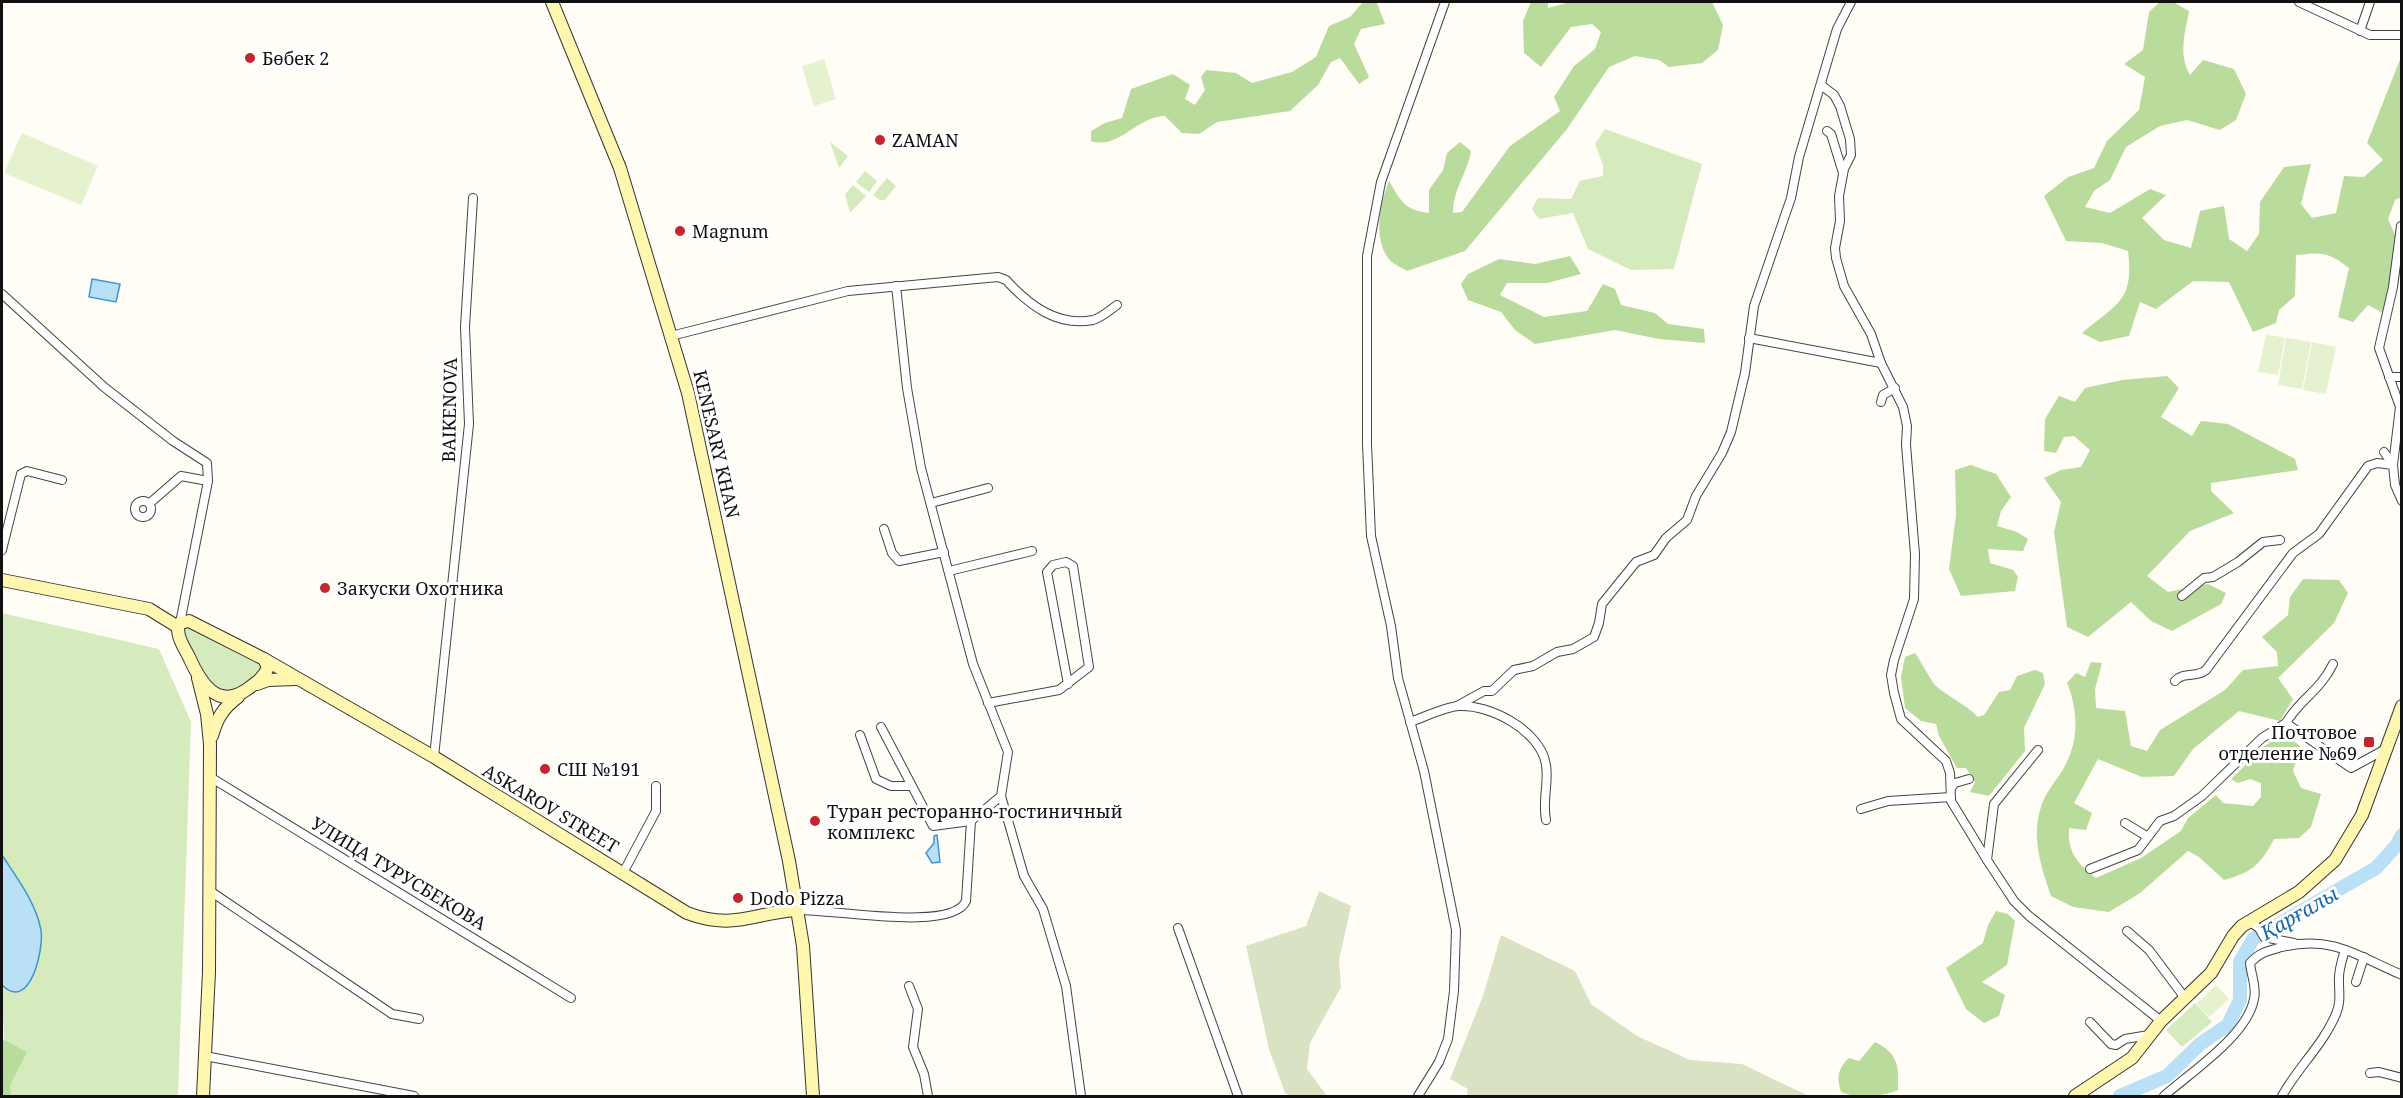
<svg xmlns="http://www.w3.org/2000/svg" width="2403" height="1098" font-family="'Noto Serif',serif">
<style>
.green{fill:#d5ebbd}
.forest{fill:#b9dc9c}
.cemetery{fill:#d9e3c4}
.pitch{fill:#e6f2cf}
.water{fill:#b9e0f7;stroke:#3f96cf;stroke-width:1.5}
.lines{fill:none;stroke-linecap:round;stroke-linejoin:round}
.river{stroke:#b9e0f7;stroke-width:14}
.street-casing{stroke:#444;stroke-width:10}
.secondary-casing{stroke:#333;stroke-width:14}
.street{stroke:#fff;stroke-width:8}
.secondary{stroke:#fff6b0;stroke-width:12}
.poi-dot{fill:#c4262e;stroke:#fff;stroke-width:2}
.labels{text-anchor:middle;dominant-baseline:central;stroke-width:6;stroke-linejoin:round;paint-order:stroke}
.poi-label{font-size:18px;fill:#111;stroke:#fff;text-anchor:start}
.street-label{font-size:18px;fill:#111;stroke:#fff}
.water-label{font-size:20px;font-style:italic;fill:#1768a6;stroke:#fff}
</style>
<rect width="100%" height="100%" fill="#fffdf5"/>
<g class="green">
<polygon points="1605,129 1702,164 1674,269 1631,270 1588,249 1573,213 1539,219 1532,209 1538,198 1571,199 1580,181 1603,176 1603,165 1595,144"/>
<polygon points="830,142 848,156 839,168"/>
<polygon points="865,171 877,181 869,192 856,182"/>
<polygon points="887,178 896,186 885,200 880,200 873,195"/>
<polygon points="853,185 866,196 850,213 845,194"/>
<polygon points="2,613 159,649 191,722 178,1096 7,1096 2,999"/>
<path d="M188,625L260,662V674C253,679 245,688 236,691C207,703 192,654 182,635Z"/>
<polygon points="2195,1003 2212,1022 2182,1047 2166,1030"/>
</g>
<g class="forest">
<path d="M1363,2L1377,3L1385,24L1361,29L1354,44L1369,77L1359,84L1340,58L1331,62L1318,85L1290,111L1217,122L1199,134L1182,133L1165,116C1137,116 1119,150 1091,141V131L1105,123L1122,118L1131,89L1173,74L1190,85L1185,99L1195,105L1205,90L1201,77L1206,70L1236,73L1252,83L1292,72L1316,57L1329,26L1350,17Z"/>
<path d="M1531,2H1548V8L1570,2H1712L1723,25L1718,50L1702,63L1669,67L1659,60L1635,56L1609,67L1567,129L1465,251L1407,271C1401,267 1392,264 1388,258C1373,237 1380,203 1389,181C1401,201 1404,210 1429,213V190L1443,170L1447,153L1460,142L1471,151C1466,177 1454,186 1453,213L1462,212L1510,146L1560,111L1554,97L1574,66L1595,49L1601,32L1592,24L1571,27L1541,67L1524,53L1523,21Z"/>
<path d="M2160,2H2173L2189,11C2185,34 2178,54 2190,75L2203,60L2234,69L2246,94L2236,120L2220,130L2187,120L2160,126L2126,147L2110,180L2094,191L2085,207L2110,213L2150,189L2166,195L2142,218L2164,240L2191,248L2200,211L2224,206L2229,239L2247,251L2259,234L2260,202L2284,167L2311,164L2301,204L2312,218L2336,213L2344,176L2364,177L2383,160L2367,143L2401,57V197L2395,200L2388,219L2399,244L2387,315L2368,305L2353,322L2338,317L2349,268C2328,252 2322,252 2296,255L2295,296L2279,310L2276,323L2253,332L2229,282L2193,281L2156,309L2140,302L2129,336L2100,342L2082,333C2118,303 2134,301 2128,251L2102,243L2066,241L2044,196L2068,177L2094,168L2107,141L2139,110L2145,77L2124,64L2143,50L2149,12Z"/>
<polygon points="1570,256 1581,274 1547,283 1507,283 1500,295 1544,317 1587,311 1603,284 1615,289 1621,305 1655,313 1668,324 1704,329 1705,343 1659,339 1615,330 1535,344 1515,330 1501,312 1468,300 1461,284 1468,274 1499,259 1535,264"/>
<polygon points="2167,376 2179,388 2161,417 2192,436 2201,421 2228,424 2295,459 2298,470 2211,483 2211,491 2234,513 2190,531 2147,576 2168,592 2208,584 2226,593 2221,604 2172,631 2151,621 2131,602 2088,637 2067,627 2054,532 2061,502 2044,478 2061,470 2081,467 2090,450 2074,436 2064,437 2056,453 2044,451 2045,419 2059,396 2075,402 2085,388 2122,380"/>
<polygon points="1971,465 1996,474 2011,497 2001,511 1997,526 2017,532 2028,539 2023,551 1988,549 1990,563 2013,570 2018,577 2015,591 1961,596 1949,569 1956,515 1955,470"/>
<path d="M2303,579L2339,580L2348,593L2334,623L2278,678L2293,699L2280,721L2239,711L2193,749L2174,776L2142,777L2098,759L2074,803L2092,813L2086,830L2069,828C2067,852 2078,864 2096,878L2141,858L2181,831L2188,818L2216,795L2223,803L2253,806L2261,797V783L2250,779L2238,783L2231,779L2266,745L2284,733L2300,746L2293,771L2301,788L2321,794L2311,827L2299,838L2274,839C2260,865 2253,872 2224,880L2199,857L2188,851L2140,893L2109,912L2073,907L2051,896C2041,867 2031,837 2041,807C2044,795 2055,782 2062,771C2079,744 2079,712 2067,683L2076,673L2085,677L2091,662L2102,663L2095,689L2096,708L2125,711L2131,746L2147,751L2160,730L2225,690L2243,670L2278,666L2277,652L2262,637L2288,615L2290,597Z"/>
<path d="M1915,653C1920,660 1932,682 1935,685C1948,697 1964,703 1978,717L1984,715L1999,692L2010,690L2017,676L2035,670L2043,673L2045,684L2024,728L2025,751L1989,796L1970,792L1975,782L1966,768H1957L1939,736L1936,724L1921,721L1905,708L1901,677L1905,657Z"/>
<polygon points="1996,911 2008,914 2015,921 2007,965 1982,982 2005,995 1999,1016 1984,1023 1966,1009 1946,968 1983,943 1988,925"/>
<polygon points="2,1039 27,1052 10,1085 11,1096 2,1096"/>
<path d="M1875,1042C1898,1053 1899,1066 1898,1090C1883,1097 1855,1098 1841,1092C1837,1078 1837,1069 1849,1058L1859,1061Z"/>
</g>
<g class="cemetery">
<polygon points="1319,891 1351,906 1339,960 1341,987 1310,1043 1307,1069 1327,1096 1291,1096 1285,1093 1269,1049 1246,946 1306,926"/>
<polygon points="1501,935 1575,971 1591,1004 1637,1036 1690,1060 1742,1064 1809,1096 1467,1096 1468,1089 1450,1079 1483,996"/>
</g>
<g class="pitch">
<polygon points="824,59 836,99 814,106 802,66"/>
<polygon points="22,133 98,166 81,205 4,173"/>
<polygon points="2266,334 2285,338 2278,375 2258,372"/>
<polygon points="2286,338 2311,342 2302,389 2278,385"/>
<polygon points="2312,342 2336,347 2326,394 2303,390"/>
<polygon points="2216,985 2229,999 2209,1017 2196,1004"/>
</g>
<g class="water">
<polygon points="92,279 120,284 116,302 89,297"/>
<polygon points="937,835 940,862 932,863 926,853 934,843 934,836"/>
<path d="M2,855C17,878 36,903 41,930C44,949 30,1013 2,985Z"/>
</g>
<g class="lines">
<polyline class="river" points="2120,1096 2167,1076 2200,1044 2228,1025 2240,1000 2240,962 2253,939 2376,868 2396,846 2402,835"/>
<defs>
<g id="street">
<polyline points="2299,2 2370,35 2402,35"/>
<polyline points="2360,31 2370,2"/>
<polyline points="1827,131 1831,134 1843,173"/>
<polyline points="2,294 104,387 173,441 207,463 208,481 180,623"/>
<path d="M671,336L848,291L998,277L1006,280C1029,305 1057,327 1093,320C1101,318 1110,310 1117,305"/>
<polyline points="1749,338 1881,363 1871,334 1844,286 1836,258 1835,248 1840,221 1839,196 1844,169 1851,155 1850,139 1840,106 1834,95 1821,85"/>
<polyline points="1881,363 1903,407 1907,426 1906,445 1915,554 1914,599 1894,660 1891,675 1894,693 1901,719 1946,761 1950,773 1951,801 1987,860"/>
<polyline points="2389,377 2402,377"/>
<polyline points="1881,402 1883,395 1895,388"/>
<polyline points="2384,452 2393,465"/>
<polyline points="2393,465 2400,407 2379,348 2393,287 2401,226"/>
<circle cx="143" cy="509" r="8"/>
<polyline points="150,503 181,476 208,481"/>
<polyline points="931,503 988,488"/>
<polyline points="884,529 892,553 899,561 944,552"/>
<polyline points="2,550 21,474 27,471 62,480"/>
<polyline points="949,571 1032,551"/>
<polyline points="2182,596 2204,578 2213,577 2238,562 2263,542 2280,540"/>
<path d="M2175,681C2184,671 2197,678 2206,670L2293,553L2319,534L2368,466L2377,463L2393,465L2395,485L2402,501"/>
<polyline points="988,703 1059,690 1089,667 1073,566 1066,562 1053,565 1047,572 1068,684"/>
<polyline points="1457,706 1484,691 1492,691 1514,670 1533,666 1557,652 1573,649 1594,637 1599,623 1602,604 1636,562 1654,555 1666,538 1687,520 1696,496 1722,453 1731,432 1745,373 1754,306 1791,198 1799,157 1837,29 1851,2"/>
<path d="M1410,722C1425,717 1444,707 1459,706C1490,704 1541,731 1546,765C1549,783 1542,801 1546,820"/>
<path d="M2286,723C2299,700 2320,691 2333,664"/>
<polyline points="881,727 933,826 971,821"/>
<polyline points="860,735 876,779 891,786 910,786"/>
<polyline points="2038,750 1994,804 1987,860 2014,901 2029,916 2161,1021"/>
<polyline points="434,757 469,424 465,327 473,198"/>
<polyline points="210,777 571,998"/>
<polyline points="1951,788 1955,783 1969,779"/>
<polyline points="1001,796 1024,876 1043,909 1066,986 1081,1096"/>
<polyline points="1861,809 1888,801 1951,797"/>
<polyline points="2125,823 2148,837"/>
<polyline points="2090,869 2138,850 2160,821 2174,816 2202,796 2262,738 2286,723 2351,768 2384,750"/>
<polyline points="623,873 656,811 656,786"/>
<polyline points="210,891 392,1014 419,1019"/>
<path d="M795,910C828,908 952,933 966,901L971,821L1001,796L1008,752L973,664L921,468L907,388L896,286"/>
<polyline points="2248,921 2259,928 2264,937 2294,943"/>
<polyline points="1178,928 1238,1096"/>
<polyline points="2127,931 2149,950 2185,998"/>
<polyline points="2356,982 2364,957"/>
<polyline points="909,986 918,1009 913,1047 924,1074 928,1096"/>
<polyline points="2090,1022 2111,1044 2116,1045 2125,1039 2149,1035"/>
<polyline points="205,1056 414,1096"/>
<polyline points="2370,1073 2379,1072 2402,1078"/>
<polyline points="1418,1096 1439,1062 1448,1039 1454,991 1456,930 1424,771 1398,678 1391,626 1371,536 1367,444 1367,256 1381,182 1445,2"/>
<path d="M2164,1096C2191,1072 2247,1036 2254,999C2257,987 2251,975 2250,963C2260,952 2268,951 2282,947C2333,935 2357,956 2402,975"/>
<path d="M2282,1096C2298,1067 2323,1045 2336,1014C2341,1002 2339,994 2339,982C2338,971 2342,960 2345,950"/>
</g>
<g id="secondary">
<polyline points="552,2 620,168 688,393 789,861 803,946 813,1096"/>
<polyline points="2,580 149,609 178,627"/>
<path d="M189,621L264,659L268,667C264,678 256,683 246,690C217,710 200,682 189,657C184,647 174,633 180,623Z"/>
<path d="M264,659L434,757L687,913C732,930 751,914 795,910"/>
<polyline points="198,678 207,714 210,744 209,972 203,1096"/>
<polyline points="257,684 268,680 296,679"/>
<path d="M212,736C217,718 223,708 238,697"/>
<polyline points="2075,1096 2132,1058 2161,1021 2211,973 2233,936 2242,926 2299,892 2335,860 2362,815 2402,706"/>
</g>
</defs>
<use href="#street" class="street-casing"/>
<use href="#secondary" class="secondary-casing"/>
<use href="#street" class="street"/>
<use href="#secondary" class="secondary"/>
</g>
<g class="poi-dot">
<circle cx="250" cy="58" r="6"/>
<circle cx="880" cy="140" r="6"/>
<circle cx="680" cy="231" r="6"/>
<circle cx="325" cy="588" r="6"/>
<rect x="2363" y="736" width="12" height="12" rx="3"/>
<circle cx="545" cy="769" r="6"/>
<circle cx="815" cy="821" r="6"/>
<circle cx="738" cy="898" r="6"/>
</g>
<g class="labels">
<g class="poi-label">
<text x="262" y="58">Бөбек 2</text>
<text x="892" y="140">ZAMAN</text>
<text x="692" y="231">Magnum</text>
<text x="337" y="588">Закуски Охотника</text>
<text x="2357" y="732" text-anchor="end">Почтовое<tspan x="2357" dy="21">отделение №69</tspan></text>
<text x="557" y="769">СШ №191</text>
<text x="827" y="811">Туран ресторанно-гостиничный<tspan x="827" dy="21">комплекс</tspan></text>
<text x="750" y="898">Dodo Pizza</text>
</g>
<g class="street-label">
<text transform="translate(449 410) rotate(-89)">BAIKENOVA</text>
<text transform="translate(717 444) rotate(77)">KENESARY KHAN</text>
<text transform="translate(551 808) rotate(31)">ASKAROV STREET</text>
<text transform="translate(399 873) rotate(31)">УЛИЦА ТУРУСБЕКОВА</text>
</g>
<g class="water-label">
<text transform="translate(2299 913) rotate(-30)">Қарғалы</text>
</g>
</g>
<rect width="2403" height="1098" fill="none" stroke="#111111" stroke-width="6"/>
</svg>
